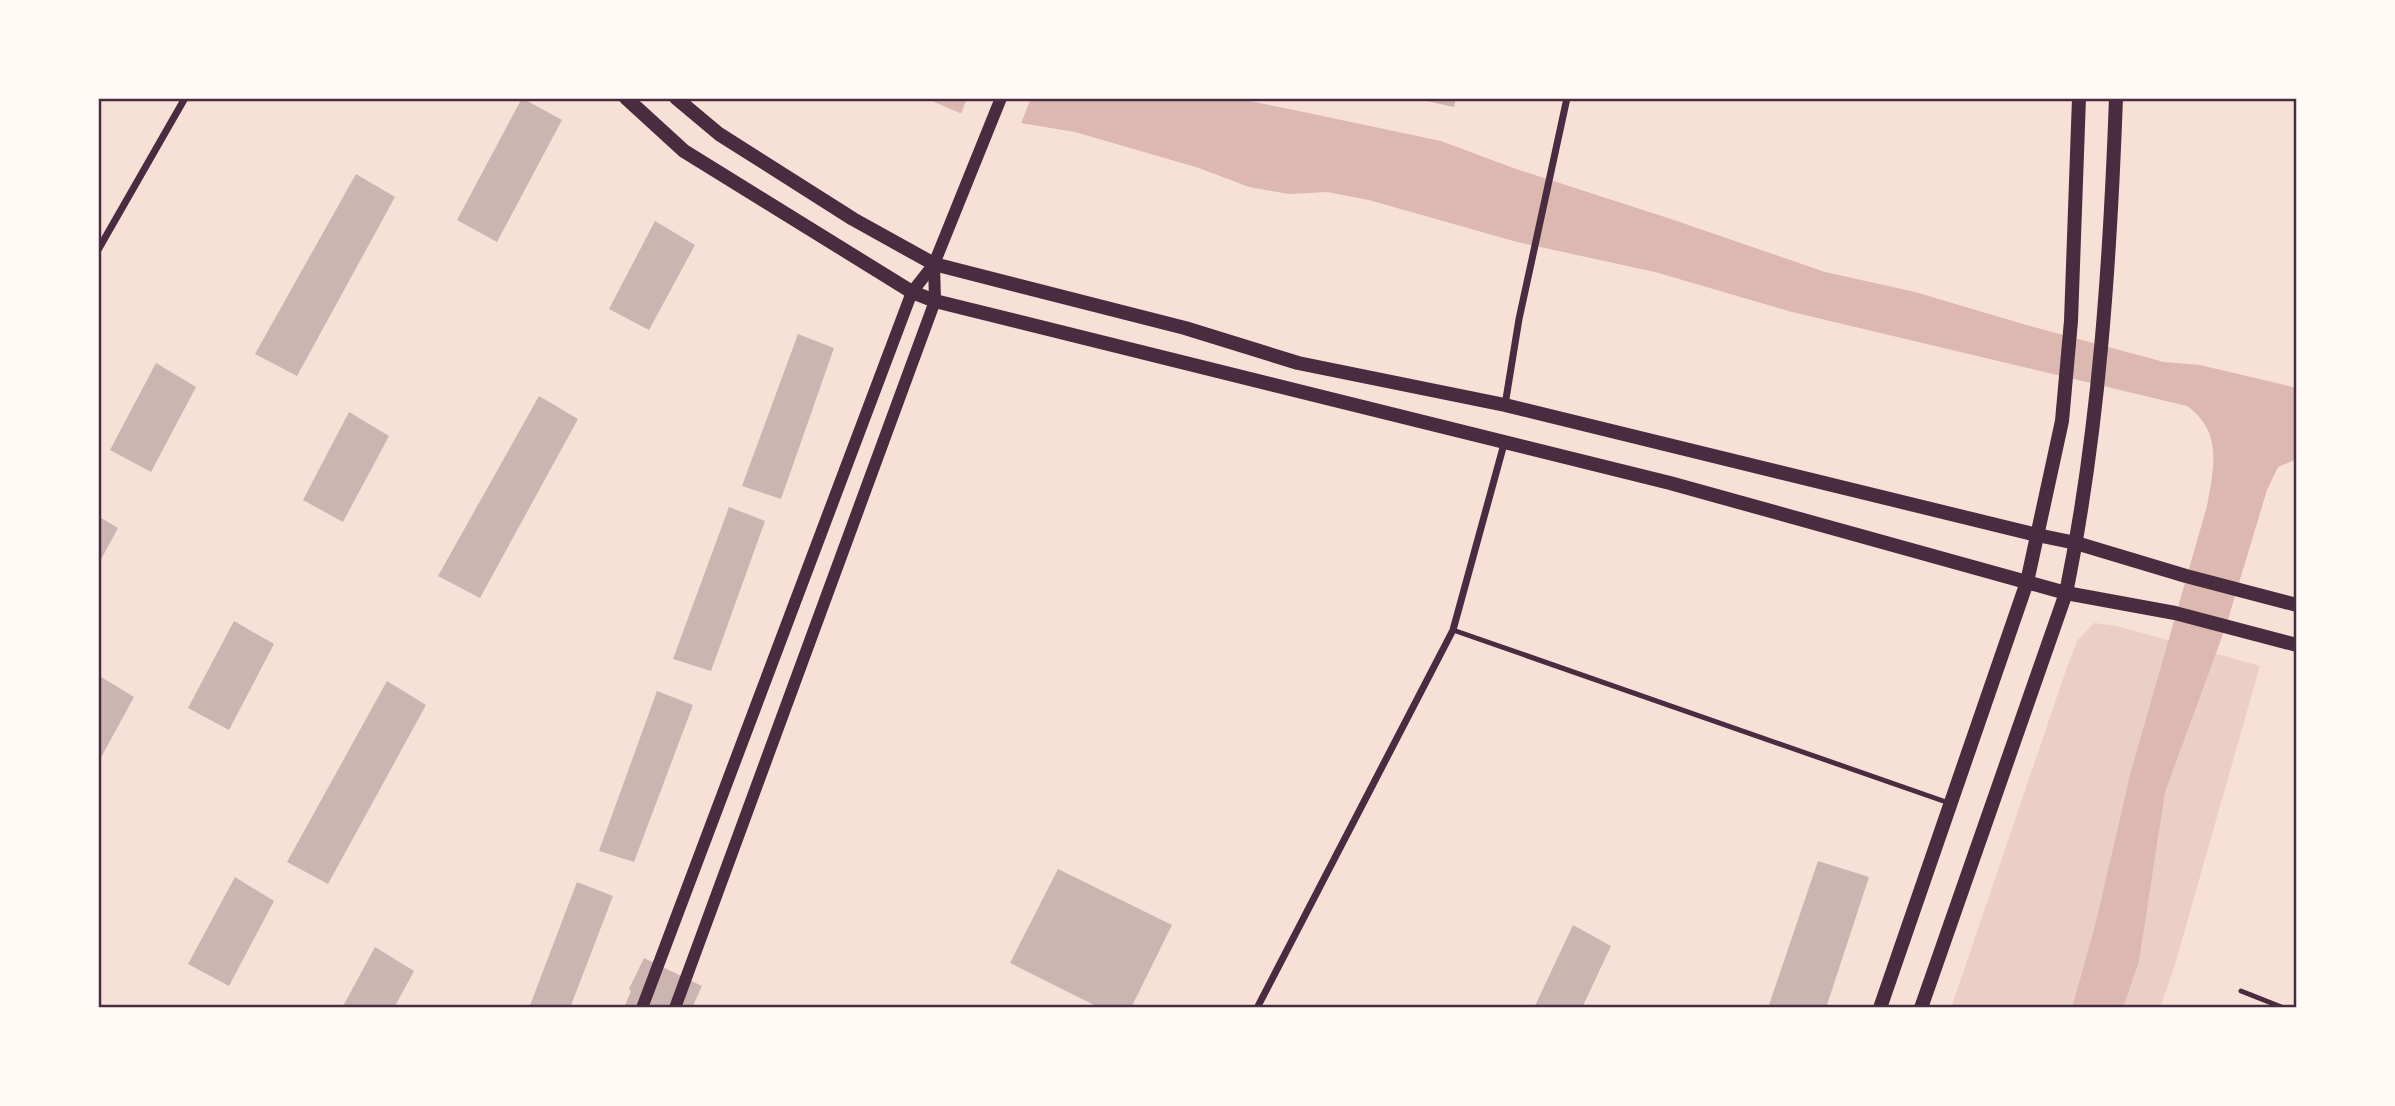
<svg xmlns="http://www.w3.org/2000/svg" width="2395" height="1106" font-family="Commissioner,sans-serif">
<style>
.green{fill:#ebcfc5}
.water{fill:#dcb8b0}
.pier{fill:#f7e1d7}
.building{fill:#ccb4b1}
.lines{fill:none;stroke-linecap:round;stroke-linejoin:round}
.service{stroke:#4a2c40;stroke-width:5}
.minor{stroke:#4a2c40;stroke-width:7}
.tertiary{stroke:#4a2c40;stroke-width:12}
.secondary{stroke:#4a2c40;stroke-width:14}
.neatline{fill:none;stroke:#4a2c40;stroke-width:2.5}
</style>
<rect width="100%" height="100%" fill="#f7e1d7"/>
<polygon class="green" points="2094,623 2117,626 2260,666 2174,968 2160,1008 1951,1008 2066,670 2077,641"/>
<path class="water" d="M925,98H1234L1294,110L1441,141L1516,169L1671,219L1825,272L1915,292L2023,324L2164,362L2200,365L2297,388V459L2278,467L2267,490L2226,626L2165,792L2139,961L2123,1008H2072L2095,926L2131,771L2207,506C2214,467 2223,432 2187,406L1792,312L1655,272L1517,242L1369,200L1327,192L1289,194L1249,187L1199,168L1075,132L960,113Z"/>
<polygon class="pier" points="967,98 1031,98 1020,126 960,117"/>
<g class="building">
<polygon points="522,98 562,120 497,242 457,220"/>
<polygon points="1413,98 1456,98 1454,107"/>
<polygon points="356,174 395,197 297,376 255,354"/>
<polygon points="655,221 695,245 649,330 609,309"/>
<polygon points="798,334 834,348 781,499 742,486"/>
<polygon points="156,363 196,387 151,472 110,450"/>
<polygon points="539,396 578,419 480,598 438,576"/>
<polygon points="349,412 389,436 343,522 303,500"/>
<polygon points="729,507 765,521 711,671 673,659"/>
<polygon points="98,516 118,528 98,565"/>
<polygon points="234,621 274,644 229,730 188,708"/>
<polygon points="98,675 134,697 98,763"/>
<polygon points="387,681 426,705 328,884 287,862"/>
<polygon points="657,691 693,705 634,862 599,851"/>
<polygon points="1818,861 1869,877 1826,1008 1768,1008"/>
<polygon points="1058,869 1172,925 1131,1008 1100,1008 1010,963"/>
<polygon points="235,877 274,901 229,986 188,964"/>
<polygon points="577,882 613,896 570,1008 529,1008"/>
<polygon points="1573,925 1611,946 1582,1008 1534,1008"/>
<polygon points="375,947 414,971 394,1008 342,1008"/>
<polygon points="644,958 702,986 692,1008 624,1008 631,991 629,989"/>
</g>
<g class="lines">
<g class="service">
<polyline points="1453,630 1949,803"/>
<polyline points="2241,991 2284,1008"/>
</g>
<g class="minor">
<polyline points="98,250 185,98"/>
<polyline points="1505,405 1519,319 1567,98"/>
<polyline points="1257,1008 1453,630 1504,444"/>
</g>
<g class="tertiary">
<polyline points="642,1008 912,292 934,264 1001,98"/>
<polyline points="675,1008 935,301 934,264"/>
</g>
<g class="secondary">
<polyline points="626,98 684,151 912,292 935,301 1670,483 2066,593 2175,613 2297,645"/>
<polyline points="676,98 719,134 853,219 934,264 1185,328 1298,363 1505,405 2037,535 2076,543 2186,576 2297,605"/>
<polyline points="1880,1008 2027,582 2062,421 2071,321 2079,98"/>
<path d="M1921,1008L2066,593C2099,431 2110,263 2116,98"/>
</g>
</g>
<rect width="2395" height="1106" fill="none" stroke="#fffaf5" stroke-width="200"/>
<rect x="100" y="100" width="2195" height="906" class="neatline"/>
</svg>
